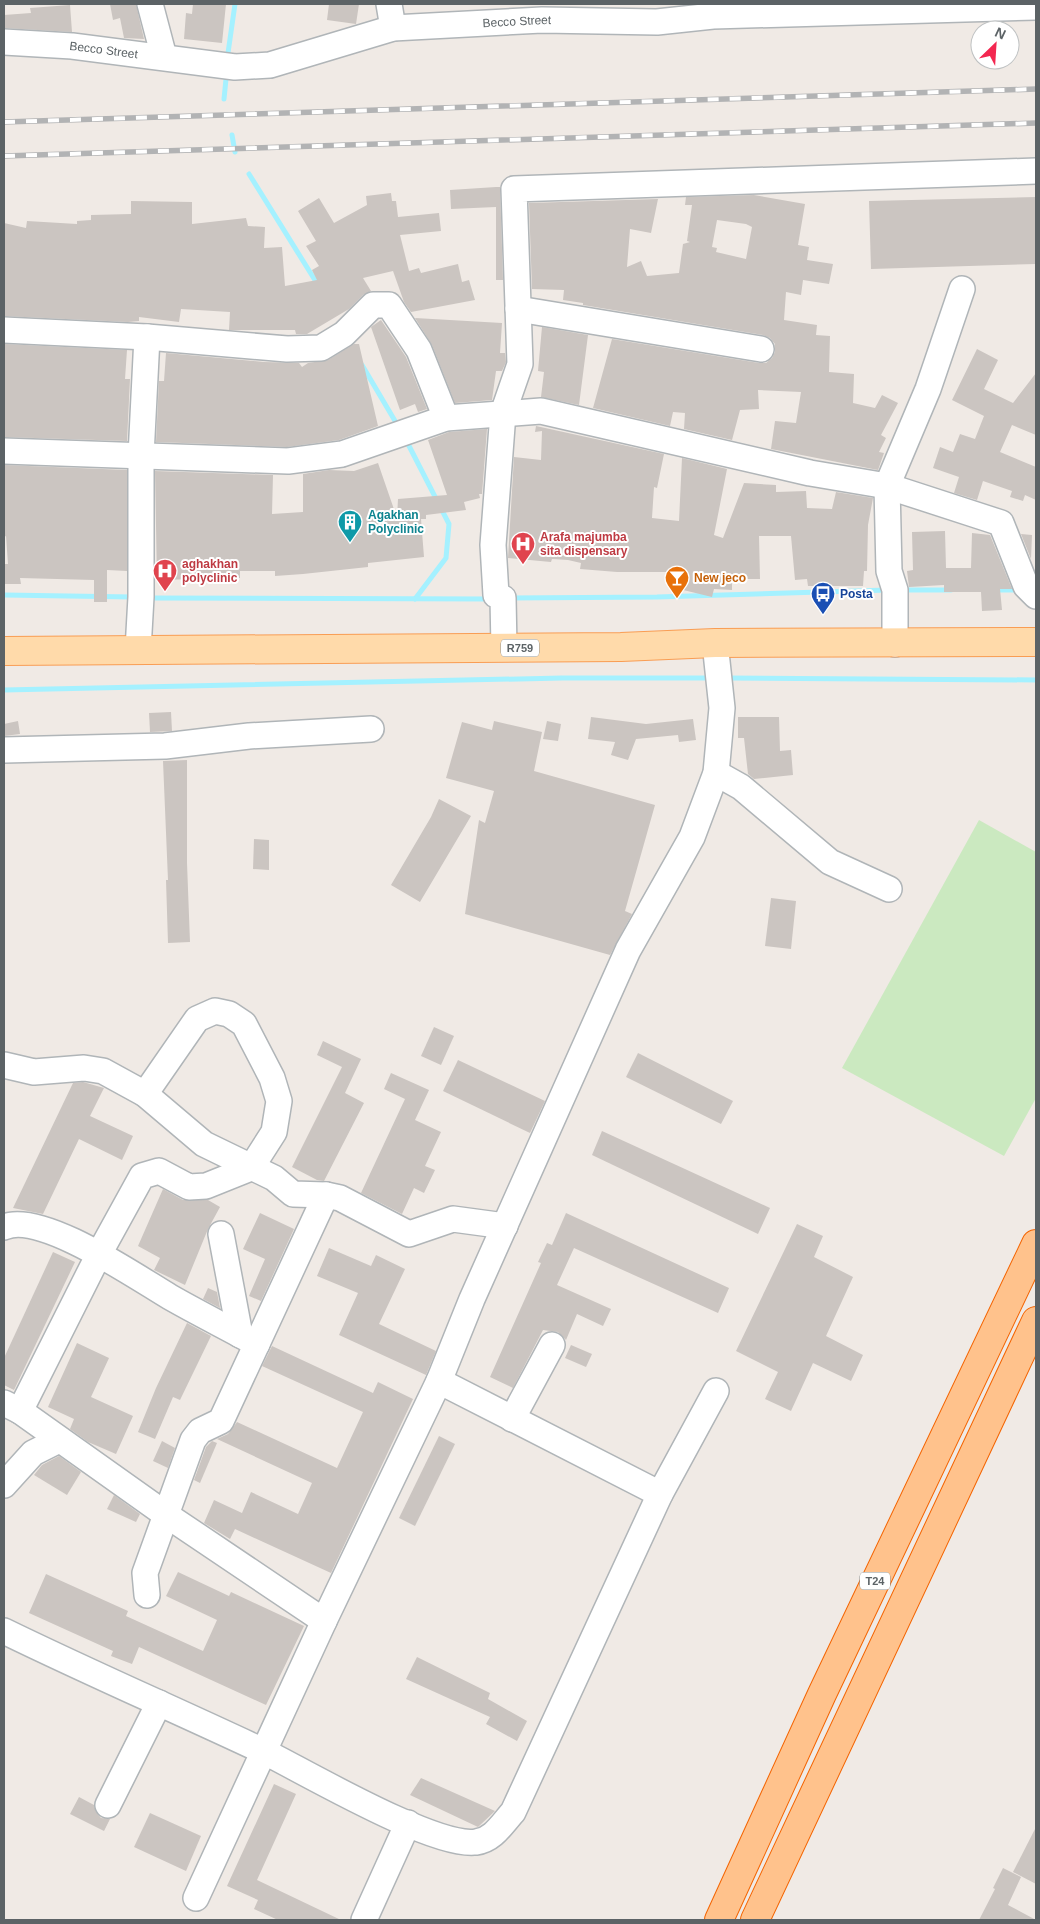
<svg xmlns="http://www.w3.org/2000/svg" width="1040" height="1924" font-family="Arial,sans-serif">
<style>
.green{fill:#cbe9c0}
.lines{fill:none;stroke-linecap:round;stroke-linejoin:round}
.stream{stroke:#a5f1ff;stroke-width:5}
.building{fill:#cbc5c1;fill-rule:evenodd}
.minor-casing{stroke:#b0b5b8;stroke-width:28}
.major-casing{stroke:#f99d54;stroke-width:30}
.highway-casing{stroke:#f46400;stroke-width:30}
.minor{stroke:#fff;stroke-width:25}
.major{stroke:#ffdaaa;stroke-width:28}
.highway{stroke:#ffc28c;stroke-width:28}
.rail-casing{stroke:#b2b3b4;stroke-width:5.5}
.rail{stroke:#fff;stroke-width:4;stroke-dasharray:11;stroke-linecap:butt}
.labels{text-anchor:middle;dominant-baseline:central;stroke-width:4;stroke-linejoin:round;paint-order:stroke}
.shield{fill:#fff;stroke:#8d9294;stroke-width:1}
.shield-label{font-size:11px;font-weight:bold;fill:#5c6366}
.street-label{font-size:12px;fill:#5c6366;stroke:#fff}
.culture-label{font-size:12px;font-weight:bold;fill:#0d838f;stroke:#fff;text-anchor:start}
.health-label{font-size:12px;font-weight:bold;fill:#be3a42;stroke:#fff;text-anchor:start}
.food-label{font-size:12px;font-weight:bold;fill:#c56008;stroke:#fff;text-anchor:start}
.transit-label{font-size:12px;font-weight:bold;fill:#164399;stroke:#fff;text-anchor:start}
</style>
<rect width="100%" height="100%" fill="#f0eae5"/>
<polygon class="green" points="979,820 1036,852 1036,1098 1004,1156 842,1068"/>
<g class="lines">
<g class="stream">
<polyline points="228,53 235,4"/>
<polyline points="224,99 226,79"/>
<polyline points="232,135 235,152"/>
<polyline points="249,174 318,285"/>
<polyline points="362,365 398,426"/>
<polyline points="406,440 449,524 446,558 415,599"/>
<polyline points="902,590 951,590"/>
<polyline points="994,590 1021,590"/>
<polyline points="4,595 133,597"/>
<polyline points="147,598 491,599"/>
<polyline points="509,598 657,597 888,590"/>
<polyline points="727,678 1036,680"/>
<polyline points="4,690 562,678 713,678"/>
</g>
</g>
<g class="building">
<polygon points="110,4 136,4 144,39 124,38 120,18 113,20"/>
<polygon points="193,4 226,4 222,43 184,39 186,13 192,14"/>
<polygon points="329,4 359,4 356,24 327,20"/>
<polygon points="70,5 72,32 4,28 4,15 31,13 30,8"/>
<polygon points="496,187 500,187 503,280 496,280 496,207 451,209 450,190"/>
<polygon points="391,193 392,201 396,201 398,217 439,213 441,231 400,235 409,271 419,268 421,273 458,264 462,282 469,280 475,300 411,312 404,302 393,271 363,278 371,291 363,295 349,309 307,334 296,334 295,330 229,330 230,312 181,309 179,322 139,317 139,321 128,322 4,316 4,223 26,228 27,221 77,224 77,221 91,220 91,215 131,214 131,201 192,202 192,224 246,218 248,226 265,227 264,248 282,247 285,286 317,280 312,270 319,266 306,246 316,241 298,211 319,198 334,223 367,205 366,196"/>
<path d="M754,195L805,204L798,245L809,247L807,260L833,264L829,284L803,280L801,295L786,292L784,320L817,325L816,335L830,336L829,372L854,374L853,403L875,408L882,395L898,403L881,435L886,438L879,452L884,453L878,470L771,449L775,421L796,423L801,392L758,390L759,409L740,410L732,440L684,429L685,413L673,412L670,426L593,408L612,339L759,363H766L772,358L775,352V344L770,338L763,335L583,305V303L563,300L564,290L532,289L529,203L658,199L651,233L630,229L627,267L641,261L647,276L679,273L683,244L690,242L687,241L692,205H685L686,197ZM717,220L746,224L752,227L746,259L716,252L717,248L712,247Z"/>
<polygon points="1036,197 1036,264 871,269 869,201"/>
<polygon points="415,318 502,323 500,353 505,353 506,362 502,371 496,371 492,400 455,403 432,345"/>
<polygon points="381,320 406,357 427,409 418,412 415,404 400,410 371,327"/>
<polygon points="542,327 588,335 579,405 541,397 544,372 538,371"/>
<polygon points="4,344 127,350 125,379 130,379 127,441 4,437"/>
<polygon points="354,344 359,344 378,426 339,440 287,447 156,442 159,381 164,381 166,353 264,362 299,363 302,367 308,363 328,360"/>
<polygon points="977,349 998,360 984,389 1013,403 1036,373 1036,435 1012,425 1000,452 1036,467 1036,500 1025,495 1023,501 1010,497 1012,491 983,481 977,500 954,493 959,477 933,468 940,447 953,452 960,434 975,439 984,416 952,400"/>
<polygon points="536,426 664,454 657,488 654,487 652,518 679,521 682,458 727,469 714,535 723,538 744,483 776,485 776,492 806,491 807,508 832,509 836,492 873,498 868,525 867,571 864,571 863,586 808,586 807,579 795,580 791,536 759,536 760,579 732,579 732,590 714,589 712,597 675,588 680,572 617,572 580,569 581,563 568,560 552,559 551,562 508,558 514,457 541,460 542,431 535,432"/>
<polygon points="487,429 482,494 479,494 480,498 464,502 466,510 426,515 426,519 421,519 424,557 368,563 368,567 303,574 275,576 275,571 240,571 240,578 157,580 155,471 273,475 272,514 303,512 303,474 329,470 354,471 378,463 397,518 398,499 447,495 428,440 449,432"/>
<polygon points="4,465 127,470 127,571 107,570 107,602 94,602 94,580 20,578 21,584 4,584 4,564 8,564 6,536 4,537"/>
<polygon points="945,531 946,568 971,568 972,533 990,535 1012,589 1000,589 1002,610 982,611 981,592 944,592 944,585 909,587 907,571 913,570 912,532"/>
<polygon points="1021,534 1032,535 1031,559"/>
<polygon points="171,712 172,731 150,732 149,713"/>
<polygon points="591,717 646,724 693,719 696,740 679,742 678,735 636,739 628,760 611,755 615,742 588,739"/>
<polygon points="738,717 779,717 780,751 791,750 793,775 754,779 748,774 744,738 738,738"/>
<polygon points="18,721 20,734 4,736 4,724"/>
<polygon points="494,721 542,732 534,771 655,805 625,911 632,914 610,955 465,914 479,820 485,823 494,791 446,778 462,722 492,730"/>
<polygon points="547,721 561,724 558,741 543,739"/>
<polygon points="187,760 187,863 190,942 168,943 166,880 168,880 163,761"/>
<polygon points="439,799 471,816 420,902 391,885 431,817"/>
<polygon points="254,839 269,840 269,870 253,869"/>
<polygon points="771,898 796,901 791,949 765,946"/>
<polygon points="434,1027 454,1036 441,1065 421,1056"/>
<polygon points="323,1041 361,1059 345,1093 364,1103 324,1181 317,1180 292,1167 342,1067 317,1055"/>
<polygon points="638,1053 733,1101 721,1124 626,1077"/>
<polygon points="458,1060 545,1101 530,1133 443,1091"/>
<polygon points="391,1073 429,1090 415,1120 441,1132 425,1166 435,1170 424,1193 414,1188 402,1214 361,1193 405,1099 384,1089"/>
<polygon points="83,1082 104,1088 90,1116 133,1136 122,1160 79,1139 43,1214 13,1208 73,1083"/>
<polygon points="602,1131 770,1208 758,1234 592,1155"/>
<polygon points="163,1189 183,1200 208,1200 220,1207 208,1229 185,1285 154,1270 160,1258 138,1246"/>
<polygon points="260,1213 294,1229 261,1301 249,1296 265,1259 243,1249"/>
<polygon points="566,1213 729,1288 718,1313 574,1248 557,1285 611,1309 603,1326 577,1314 566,1340 558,1332 543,1330 513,1388 490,1377 541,1263 538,1262 547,1243 552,1245"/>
<polygon points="797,1224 823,1236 814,1257 853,1277 826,1336 863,1355 851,1381 813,1363 791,1411 765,1399 778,1372 736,1351"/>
<polygon points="329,1248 371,1266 376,1255 405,1269 379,1324 436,1351 426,1375 339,1335 358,1293 317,1276"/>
<polygon points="53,1252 75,1262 14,1390 4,1385 4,1358"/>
<polygon points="208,1288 217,1292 220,1308 203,1299"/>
<polygon points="187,1323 211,1336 180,1400 173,1397 155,1439 138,1432 156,1388"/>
<polygon points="77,1343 109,1358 91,1397 133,1416 116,1454 88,1442 70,1429 74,1419 48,1407"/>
<polygon points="571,1345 592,1354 586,1367 565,1358"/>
<polygon points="272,1346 373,1393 378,1382 413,1399 331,1573 235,1529 230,1539 204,1523 214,1500 242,1513 251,1492 298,1514 312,1483 217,1439 228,1434 237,1422 337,1468 363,1412 262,1366"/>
<polygon points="439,1436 455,1444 415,1526 399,1518"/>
<polygon points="162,1441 175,1448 168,1468 153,1461"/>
<polygon points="212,1441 217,1443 200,1483 194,1480 206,1447"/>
<polygon points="59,1456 81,1472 67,1495 34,1475 42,1465"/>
<polygon points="114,1495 140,1514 136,1522 107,1509"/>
<polygon points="178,1572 229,1596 231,1592 304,1626 266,1705 139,1647 132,1664 111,1656 113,1651 29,1613 46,1574 128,1611 126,1616 203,1651 217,1620 166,1596"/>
<polygon points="417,1657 490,1693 488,1699 527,1721 517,1741 486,1724 490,1717 406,1679"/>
<polygon points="421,1778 495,1811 478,1827 410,1795"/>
<polygon points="274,1784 296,1794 257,1880 341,1920 278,1920 254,1909 258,1900 227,1886"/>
<polygon points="79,1797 94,1805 96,1812 101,1818 110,1819 104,1831 70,1814"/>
<polygon points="150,1813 201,1836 186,1871 134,1847"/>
<polygon points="1036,1827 1036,1884 1013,1872"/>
<polygon points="1003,1868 1021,1877 1008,1905 1036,1920 979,1920 995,1889 993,1888"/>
</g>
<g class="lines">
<defs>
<g id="minor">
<polyline points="150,4 164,57"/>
<polyline points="389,4 393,28"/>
<path id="s1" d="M4,42L72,46L235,67L270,65L393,28L542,20L657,22L713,16L1036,7"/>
<polyline points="518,309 761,349"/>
<polyline points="4,330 147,337 287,349 321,348 344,334 373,305 389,305 419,350 446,418"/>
<polyline points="4,451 288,461 342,454 446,418 541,411 810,473 887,486 1001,523 1026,586 1036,596"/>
<polyline points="895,644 895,590 889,571 887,486 928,389 962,289"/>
<polyline points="504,648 503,598 496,595 493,545 503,413 520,364 514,189 1036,171"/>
<polyline points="138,650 141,597 141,456 147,337"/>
<polyline points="4,750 165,746 249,736 371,729"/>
<polyline points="716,773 741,787 830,862 889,889"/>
<polyline points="4,1065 34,1072 84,1068 103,1071 145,1094 204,1144 274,1178 293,1194 326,1195 340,1198 409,1234 453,1219 505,1226"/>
<path d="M4,1227C41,1211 136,1277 170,1297C198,1313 228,1328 257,1344"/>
<polyline points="221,1234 240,1335"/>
<polyline points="439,1381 660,1494"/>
<polyline points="4,1403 20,1411 165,1514 324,1621"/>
<polyline points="20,1411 99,1254 142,1176 159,1171 189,1187 206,1186 251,1168 274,1132 279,1101 272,1078 244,1024 229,1014 215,1011 197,1019 145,1094"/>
<polyline points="512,1419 552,1345"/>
<polyline points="4,1485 33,1453 59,1440"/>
<polyline points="147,1595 145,1573 193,1440 200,1431 221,1421 326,1195"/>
<path d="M4,1631C90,1673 178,1711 265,1752C307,1773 435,1848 476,1842C493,1840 502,1824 513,1812L660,1494L716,1391"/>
<polyline points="108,1805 159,1703"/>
<polyline points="196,1898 324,1621 439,1381 472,1299 628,950 692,837 716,773 722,708 715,643"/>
<polyline points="364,1920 408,1823"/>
</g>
<polyline id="major" points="4,651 621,647 715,643 1036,642"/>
<g id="highway">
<polyline points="719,1920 822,1694 1036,1244"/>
<polyline points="755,1920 1036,1321"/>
</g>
</defs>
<use href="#minor" class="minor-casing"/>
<use href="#major" class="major-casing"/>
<use href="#highway" class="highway-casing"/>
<use href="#minor" class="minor"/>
<use href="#major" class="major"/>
<use href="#highway" class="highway"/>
<defs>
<g id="rail">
<polyline points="4,122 1036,89"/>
<polyline points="4,156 1036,123"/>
</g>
</defs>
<use href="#rail" class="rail-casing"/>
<use href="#rail" class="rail"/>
</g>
<defs>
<symbol id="building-pin" viewBox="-11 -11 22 30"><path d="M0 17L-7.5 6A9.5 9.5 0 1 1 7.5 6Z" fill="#0f9aa8" stroke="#fff"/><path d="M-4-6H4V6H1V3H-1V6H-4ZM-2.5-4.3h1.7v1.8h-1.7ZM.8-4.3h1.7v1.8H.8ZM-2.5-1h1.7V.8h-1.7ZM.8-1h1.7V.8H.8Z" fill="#fff"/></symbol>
<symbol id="hospital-pin" viewBox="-11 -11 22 30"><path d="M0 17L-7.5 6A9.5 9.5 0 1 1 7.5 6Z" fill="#e0444e" stroke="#fff"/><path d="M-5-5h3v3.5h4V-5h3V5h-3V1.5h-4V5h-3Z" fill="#fff"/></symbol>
<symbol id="bar-pin" viewBox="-11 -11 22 30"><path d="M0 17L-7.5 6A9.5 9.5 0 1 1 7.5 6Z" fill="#e8710a" stroke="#fff"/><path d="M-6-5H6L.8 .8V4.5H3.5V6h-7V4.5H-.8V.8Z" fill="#fff"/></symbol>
<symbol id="bus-pin" viewBox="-11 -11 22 30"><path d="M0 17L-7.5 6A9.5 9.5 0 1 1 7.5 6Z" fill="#1a4fb4" stroke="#fff"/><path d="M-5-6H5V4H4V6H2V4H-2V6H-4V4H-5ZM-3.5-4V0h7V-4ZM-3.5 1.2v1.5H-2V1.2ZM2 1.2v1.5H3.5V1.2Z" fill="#fff"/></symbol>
</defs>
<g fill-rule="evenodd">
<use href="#building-pin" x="336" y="508" width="28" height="38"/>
<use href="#hospital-pin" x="509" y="530" width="28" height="38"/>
<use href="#hospital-pin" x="151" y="557" width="28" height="38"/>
<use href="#bar-pin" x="663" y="564" width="28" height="38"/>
<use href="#bus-pin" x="809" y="580" width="28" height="38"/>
</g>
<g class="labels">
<g class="shield">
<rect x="501" y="639.5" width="38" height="17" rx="4"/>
<rect x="860" y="1572.5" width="30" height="17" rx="4"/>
</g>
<g class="shield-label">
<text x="520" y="648">R759</text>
<text x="875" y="1581">T24</text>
</g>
<g class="street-label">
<text stroke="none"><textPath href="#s1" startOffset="520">Becco Street</textPath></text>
<text stroke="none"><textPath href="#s1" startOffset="100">Becco Street</textPath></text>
</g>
<g class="culture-label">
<text x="368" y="515">Agakhan<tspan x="368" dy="14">Polyclinic</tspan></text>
</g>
<g class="health-label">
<text x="540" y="537">Arafa majumba<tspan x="540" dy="14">sita dispensary</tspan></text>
<text x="182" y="564">aghakhan<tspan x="182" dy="14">polyclinic</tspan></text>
</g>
<g class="food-label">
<text x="694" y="578">New jeco</text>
</g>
<g class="transit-label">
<text x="840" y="594">Posta</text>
</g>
</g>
<rect width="1040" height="1924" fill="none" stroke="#5c6366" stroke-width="10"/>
<g transform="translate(995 45) rotate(25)"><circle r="24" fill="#ffffff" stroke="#bec1c2"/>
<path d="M0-4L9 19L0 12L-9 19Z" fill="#f32750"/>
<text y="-8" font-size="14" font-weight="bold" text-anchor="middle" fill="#5c6366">N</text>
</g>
</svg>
